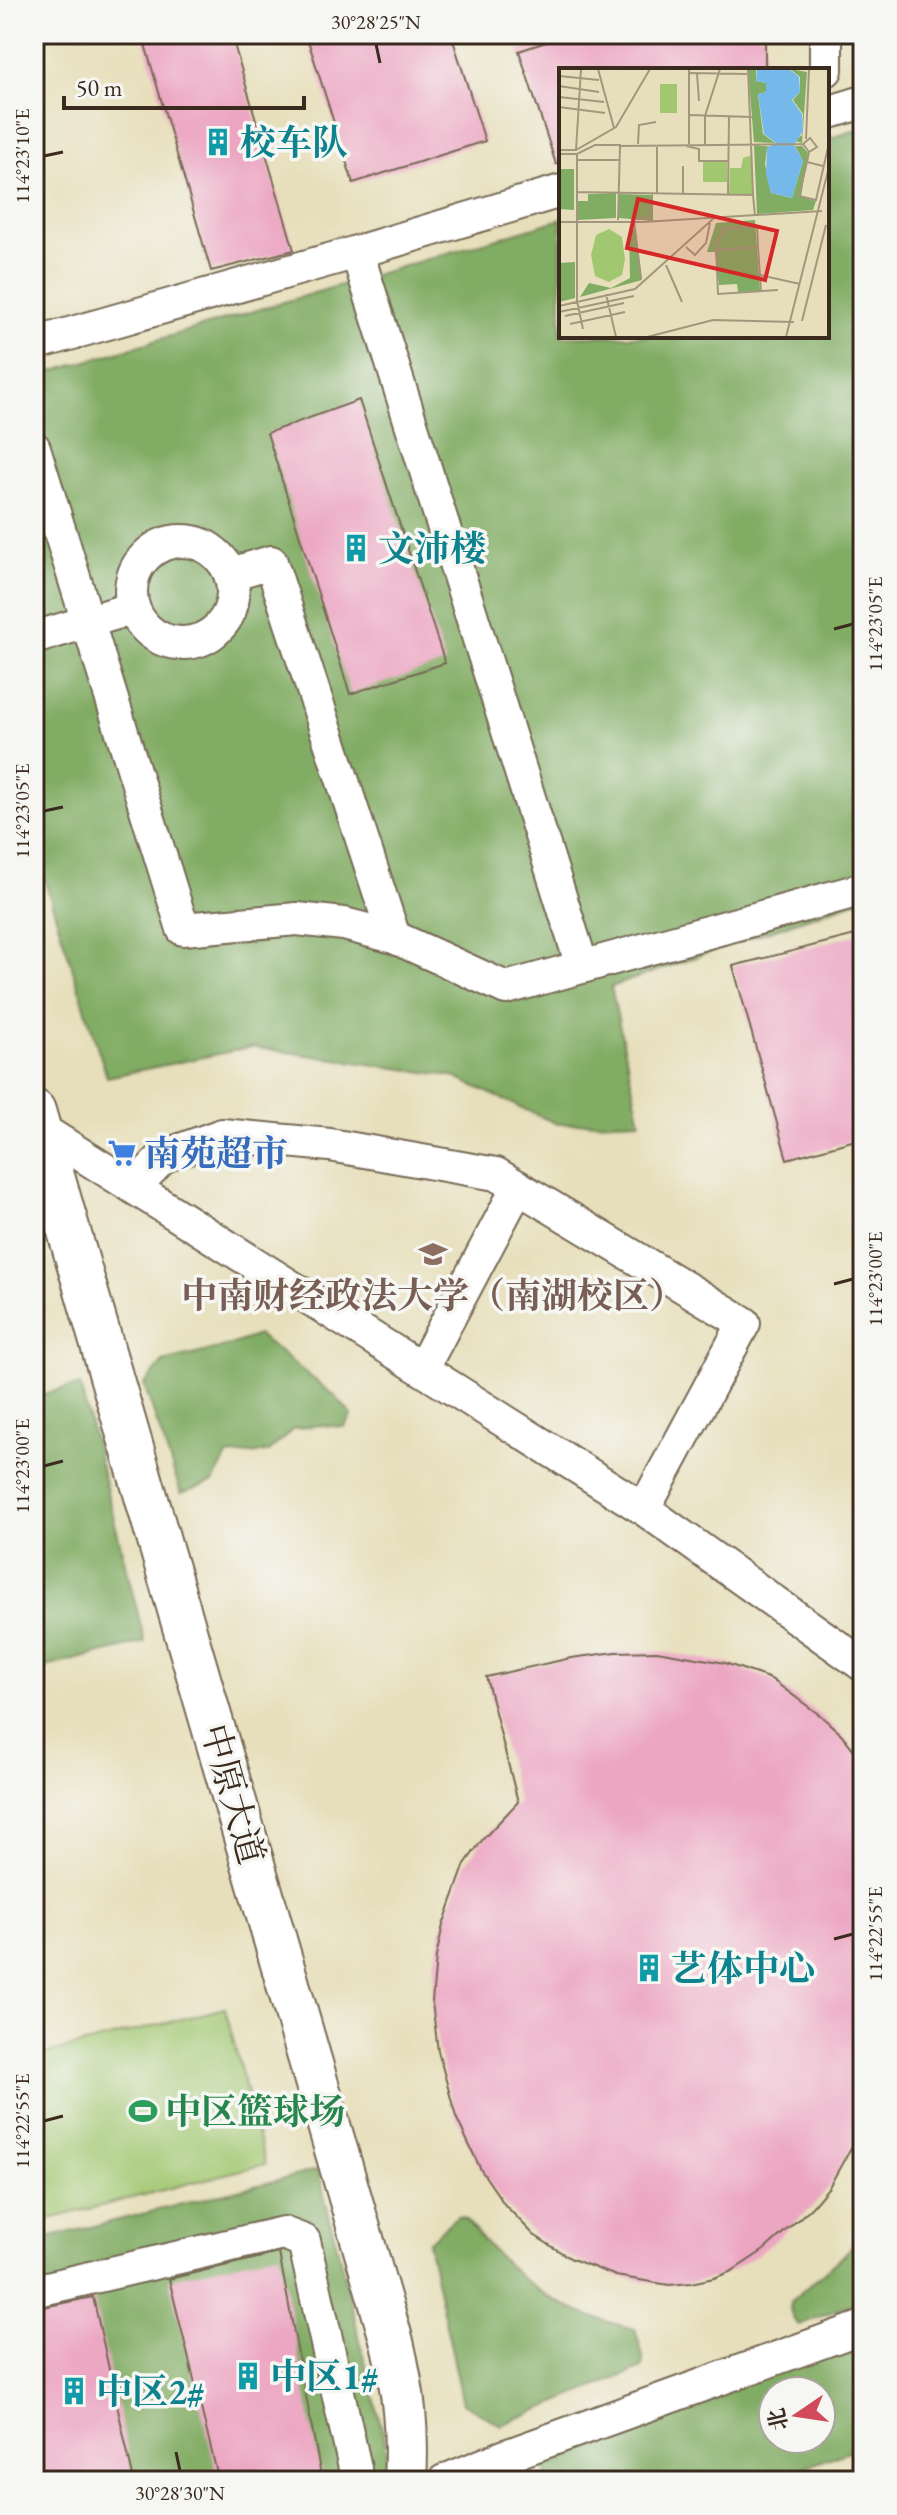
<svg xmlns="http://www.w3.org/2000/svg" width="897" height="2515" font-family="'EB Garamond','Noto Serif SC',serif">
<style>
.green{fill:#a2c771;stroke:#6e7848;stroke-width:2}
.forest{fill:#81ac63;stroke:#5e6b40;stroke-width:2;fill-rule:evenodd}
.building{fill:#eca6c2}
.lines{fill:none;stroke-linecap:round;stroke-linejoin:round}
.minor-casing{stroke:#776955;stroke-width:36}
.major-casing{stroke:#776955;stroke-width:46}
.minor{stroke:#fff;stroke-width:32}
.major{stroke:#fff;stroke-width:42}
.ticks{fill:none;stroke:#3b2a1e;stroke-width:3}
.labels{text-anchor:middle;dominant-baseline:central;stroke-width:7;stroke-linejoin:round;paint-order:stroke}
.culture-label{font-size:36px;font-weight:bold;fill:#0d838f;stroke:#f6f6f2;text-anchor:start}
.shop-label{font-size:36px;font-weight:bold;fill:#366cbe;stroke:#f6f6f2;text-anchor:start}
.education-label{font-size:36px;font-weight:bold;fill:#785e54;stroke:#f6f6f2}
.street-label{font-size:36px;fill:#3b2a1e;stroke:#f6f6f2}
.leisure-label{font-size:36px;font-weight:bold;fill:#27864d;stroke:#f6f6f2;text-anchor:start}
.inset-road{fill:none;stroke:#a2977c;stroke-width:2}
.view{fill:#d62828;fill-opacity:0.15;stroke:#d62828;stroke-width:4}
.inset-edge{fill:none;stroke:#3b2a1e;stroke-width:4}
.neatline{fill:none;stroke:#3b2a1e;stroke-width:3}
.ticks-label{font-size:20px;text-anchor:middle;fill:#3b2a1e}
</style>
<rect width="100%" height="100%" fill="#f6f6f2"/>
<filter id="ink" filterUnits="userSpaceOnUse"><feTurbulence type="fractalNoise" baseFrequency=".0125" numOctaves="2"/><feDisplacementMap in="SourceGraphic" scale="16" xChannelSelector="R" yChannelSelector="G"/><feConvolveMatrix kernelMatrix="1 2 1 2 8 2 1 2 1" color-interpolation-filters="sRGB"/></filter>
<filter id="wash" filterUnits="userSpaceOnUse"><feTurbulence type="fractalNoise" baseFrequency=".006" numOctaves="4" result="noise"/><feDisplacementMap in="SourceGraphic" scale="32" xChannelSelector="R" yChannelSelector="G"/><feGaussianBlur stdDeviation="1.8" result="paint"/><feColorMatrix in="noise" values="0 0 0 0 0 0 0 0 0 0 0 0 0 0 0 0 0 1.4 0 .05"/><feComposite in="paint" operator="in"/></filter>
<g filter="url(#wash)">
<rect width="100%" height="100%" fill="#e7dfbb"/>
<polygon class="green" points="225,2008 265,2164 34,2223 34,2057"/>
<g class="forest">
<polygon points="863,128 863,898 611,987 640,1121 557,1124 452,1076 252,1047 107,1077 34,847 34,377 561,219 561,336 827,336 827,139"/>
<polygon points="258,1335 335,1396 352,1415 344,1427 318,1425 294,1429 268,1452 227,1456 213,1482 181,1493 144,1385 163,1362 225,1347"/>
<polygon points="80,1385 145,1642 34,1670 34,1396"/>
<polygon points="318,2170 387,2450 388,2481 34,2481 34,2241"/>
<path d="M457,2216L464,2218C479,2234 492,2251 507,2265C544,2301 586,2318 635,2329L643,2357L642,2368L501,2425L463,2403L428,2242Z"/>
<path d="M863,2234V2299L799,2325C791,2319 789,2311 791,2301L839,2259Z"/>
<path d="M863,2331V2446L767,2481H549L539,2451ZM773,2391H821V2439H773Z"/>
</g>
<g id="blocks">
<g class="building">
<polygon points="142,34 231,34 294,250 211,271"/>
<polygon points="306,34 451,34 485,141 353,183"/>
<polygon points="570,34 765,34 765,70 561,70 561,163 556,164 519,51"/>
<polygon points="359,400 445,663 350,694 267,433"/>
<polygon points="863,933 863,1138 787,1159 733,966"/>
<polygon points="657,1651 725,1663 771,1679 821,1716 842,1735 863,1761 863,2105 853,2144 829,2187 812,2207 764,2250 732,2271 714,2278 691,2283 669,2285 616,2276 570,2258 534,2235 505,2205 481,2170 456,2117 438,2051 432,2002 436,1957 443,1925 465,1864 483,1839 518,1802 486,1677 571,1658 616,1652"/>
<polygon points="279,2253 322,2481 219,2481 169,2279"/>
<polygon points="93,2297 134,2481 34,2481 34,2309"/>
</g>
</g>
</g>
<g filter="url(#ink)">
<use href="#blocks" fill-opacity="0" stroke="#776955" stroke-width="2"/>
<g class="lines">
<defs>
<g id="minor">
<polyline points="826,70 826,34"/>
<polyline points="827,113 863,102"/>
<polyline points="357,252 561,191"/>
<polyline points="34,344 357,252 582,966"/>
<polyline points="34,448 183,929 297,919 344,924 394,937 506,988 863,889"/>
<circle cx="182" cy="592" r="51"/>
<polyline points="231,574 271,562 394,937"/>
<polyline points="34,638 133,608"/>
<polyline points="39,1128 644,1509 863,1665"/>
<polyline points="134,1187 164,1156 222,1135 330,1145 496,1174 744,1323 644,1509"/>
<polyline points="422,1369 518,1187"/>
<polyline points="34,2291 283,2233 304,2241 355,2468"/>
<polyline points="444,2481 503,2457 863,2327"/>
</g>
<path id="major" d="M34,1111L392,2342C404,2393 408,2429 405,2481"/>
</defs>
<use href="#minor" class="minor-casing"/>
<use href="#major" class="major-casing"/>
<use href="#minor" class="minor"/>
<use href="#major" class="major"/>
</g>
</g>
<path class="ticks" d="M376,44L380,63M44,156L63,152M834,629L853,624M44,811L63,807M834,1284L853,1279M44,1466L63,1461M834,1939L853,1934M44,2121L63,2116M176,2452L180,2471"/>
<defs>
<symbol id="building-bare" viewBox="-9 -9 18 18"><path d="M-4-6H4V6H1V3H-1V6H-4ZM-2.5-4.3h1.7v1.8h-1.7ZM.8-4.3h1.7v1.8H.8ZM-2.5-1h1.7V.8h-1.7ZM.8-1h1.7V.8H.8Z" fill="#0f9aa8" stroke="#f6f6f2" stroke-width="2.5" paint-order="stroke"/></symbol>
<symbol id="supermarket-bare" viewBox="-9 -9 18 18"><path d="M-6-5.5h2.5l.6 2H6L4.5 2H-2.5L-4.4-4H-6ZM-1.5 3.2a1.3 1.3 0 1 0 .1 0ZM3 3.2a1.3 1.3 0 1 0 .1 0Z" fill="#3f7fe0" stroke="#f6f6f2" stroke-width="2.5" paint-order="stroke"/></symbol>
<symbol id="university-bare" viewBox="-9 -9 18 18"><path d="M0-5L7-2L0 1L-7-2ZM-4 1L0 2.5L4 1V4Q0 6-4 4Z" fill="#8d6e63" stroke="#f6f6f2" stroke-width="2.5" paint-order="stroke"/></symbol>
<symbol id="stadium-bare" viewBox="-9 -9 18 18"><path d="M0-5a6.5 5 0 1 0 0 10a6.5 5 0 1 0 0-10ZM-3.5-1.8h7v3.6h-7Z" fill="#2e9e5b" stroke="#f6f6f2" stroke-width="2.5" paint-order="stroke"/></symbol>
</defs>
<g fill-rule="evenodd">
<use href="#building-bare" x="198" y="122" width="40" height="40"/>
<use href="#building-bare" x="336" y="528" width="40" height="40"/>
<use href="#supermarket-bare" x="102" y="1133" width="40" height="40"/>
<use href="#university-bare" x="413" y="1234" width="40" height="40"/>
<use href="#building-bare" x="629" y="1948" width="40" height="40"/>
<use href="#stadium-bare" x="123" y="2091" width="40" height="40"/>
<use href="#building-bare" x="228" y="2356" width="40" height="40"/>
<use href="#building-bare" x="54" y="2371" width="40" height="40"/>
</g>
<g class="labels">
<g class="culture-label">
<text x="240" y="142">校车队</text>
<text x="378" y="548">文沛楼</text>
<text x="671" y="1968">艺体中心</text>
<text x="270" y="2376">中区1#</text>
<text x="96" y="2391">中区2#</text>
</g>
<g class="shop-label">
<text x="144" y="1153">南苑超市</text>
</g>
<g class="education-label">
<text x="433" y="1295">中南财经政法大学（南湖校区）</text>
</g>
<g class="street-label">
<text transform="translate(233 1794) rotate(74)">中原大道</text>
</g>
<g class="leisure-label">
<text x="165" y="2111">中区篮球场</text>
</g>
</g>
<g transform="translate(559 68)">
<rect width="270" height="270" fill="#e7dfbb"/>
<path d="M101,16H118V45H101ZM193,87V126H170L171,100H182L184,90ZM144,92H168V114H144ZM50,161L63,169L66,191L63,207L50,214L36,208L32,187L37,167Z" fill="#a2c771"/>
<path d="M189,1H197V13L207,15V24L199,26L204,66L216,75L195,74ZM231,1L248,4L243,75L236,73L243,67L244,46L234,32L241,24V9ZM195,77L214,79L208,80L206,96L212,125L233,130L244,93L236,78H243L249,85L242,129L257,133L254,142L198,146ZM0,101H15V142L0,141ZM57,125V150L18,152V133H29V126ZM60,126L94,127V153L60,150ZM196,152L201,223L179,224L178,216L160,217L156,184H148L157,155ZM76,161L83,212L21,229L30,215L52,220L71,210L70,162ZM16,194V230L0,234L1,195Z" fill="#81ac63"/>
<path d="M198,1H230L240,9L241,24L233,32L243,46L244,63L235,77L244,93L233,130L212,125L207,107L208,80L217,75L205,66L199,26L207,24V15L197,13Z" fill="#74b9ea"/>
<path class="inset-road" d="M39,1L55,60M189,1L194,127M131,5L188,6M138,5L140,33M0,8L40,12M0,18L40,24M0,29L45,34M0,39L46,45M131,47L193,49M247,71L250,1M79,76L80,57L97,54M130,76V1M146,76V48L161,1M61,78L244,76L251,70L258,79L250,84L244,76M127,78L140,81V93H170M0,82H17L57,59L91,1M17,82L22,1M250,84L248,94L264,98M0,86H18L36,77H62M18,86V233L24,261M19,92H60M248,94L240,128L257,132L270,75M124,98V126M18,124L194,127L196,148M98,126V79M169,126L170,48M77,151L91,150L93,126M59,152L61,78M75,153L82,210M0,154H84L263,143M127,179L136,187L147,175L151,155M199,179L202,223M157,182L199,179L198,158L164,161L157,178L159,226L219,222M107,197L123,234M201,207L241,216M47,226L57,269M0,238L76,221L155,150M0,244L75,228M6,248L65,235M243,253L267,157M11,256L66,244M88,269L154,252L235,254M227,269L270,99"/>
<path class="view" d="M79,131L218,163L206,212L68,180Z"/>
<rect width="270" height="270" class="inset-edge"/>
</g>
<rect width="897" height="2515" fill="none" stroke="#f6f6f2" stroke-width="88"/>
<g transform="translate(797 2415) rotate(257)"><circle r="38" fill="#f6f6f2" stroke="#aba49d" stroke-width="2"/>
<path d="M0-6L14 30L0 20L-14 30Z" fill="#d1495b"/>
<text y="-12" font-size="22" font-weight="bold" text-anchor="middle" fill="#3b2a1e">北</text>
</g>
<path d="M64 96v12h240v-12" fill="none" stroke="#3b2a1e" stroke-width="4"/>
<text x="76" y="96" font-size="24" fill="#3b2a1e" stroke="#f6f6f2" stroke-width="6" paint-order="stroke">50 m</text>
<rect x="44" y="44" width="809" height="2427" class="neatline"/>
<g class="ticks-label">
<text x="376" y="29">30°28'25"N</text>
<text transform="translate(22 156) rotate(-90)" y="7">114°23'10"E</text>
<text transform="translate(875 624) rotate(-90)" y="7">114°23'05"E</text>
<text transform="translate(22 811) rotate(-90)" y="7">114°23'05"E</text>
<text transform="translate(875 1279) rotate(-90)" y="7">114°23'00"E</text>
<text transform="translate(22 1466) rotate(-90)" y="7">114°23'00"E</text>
<text transform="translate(875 1934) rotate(-90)" y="7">114°22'55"E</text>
<text transform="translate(22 2121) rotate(-90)" y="7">114°22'55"E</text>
<text x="180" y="2500">30°28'30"N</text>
</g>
</svg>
